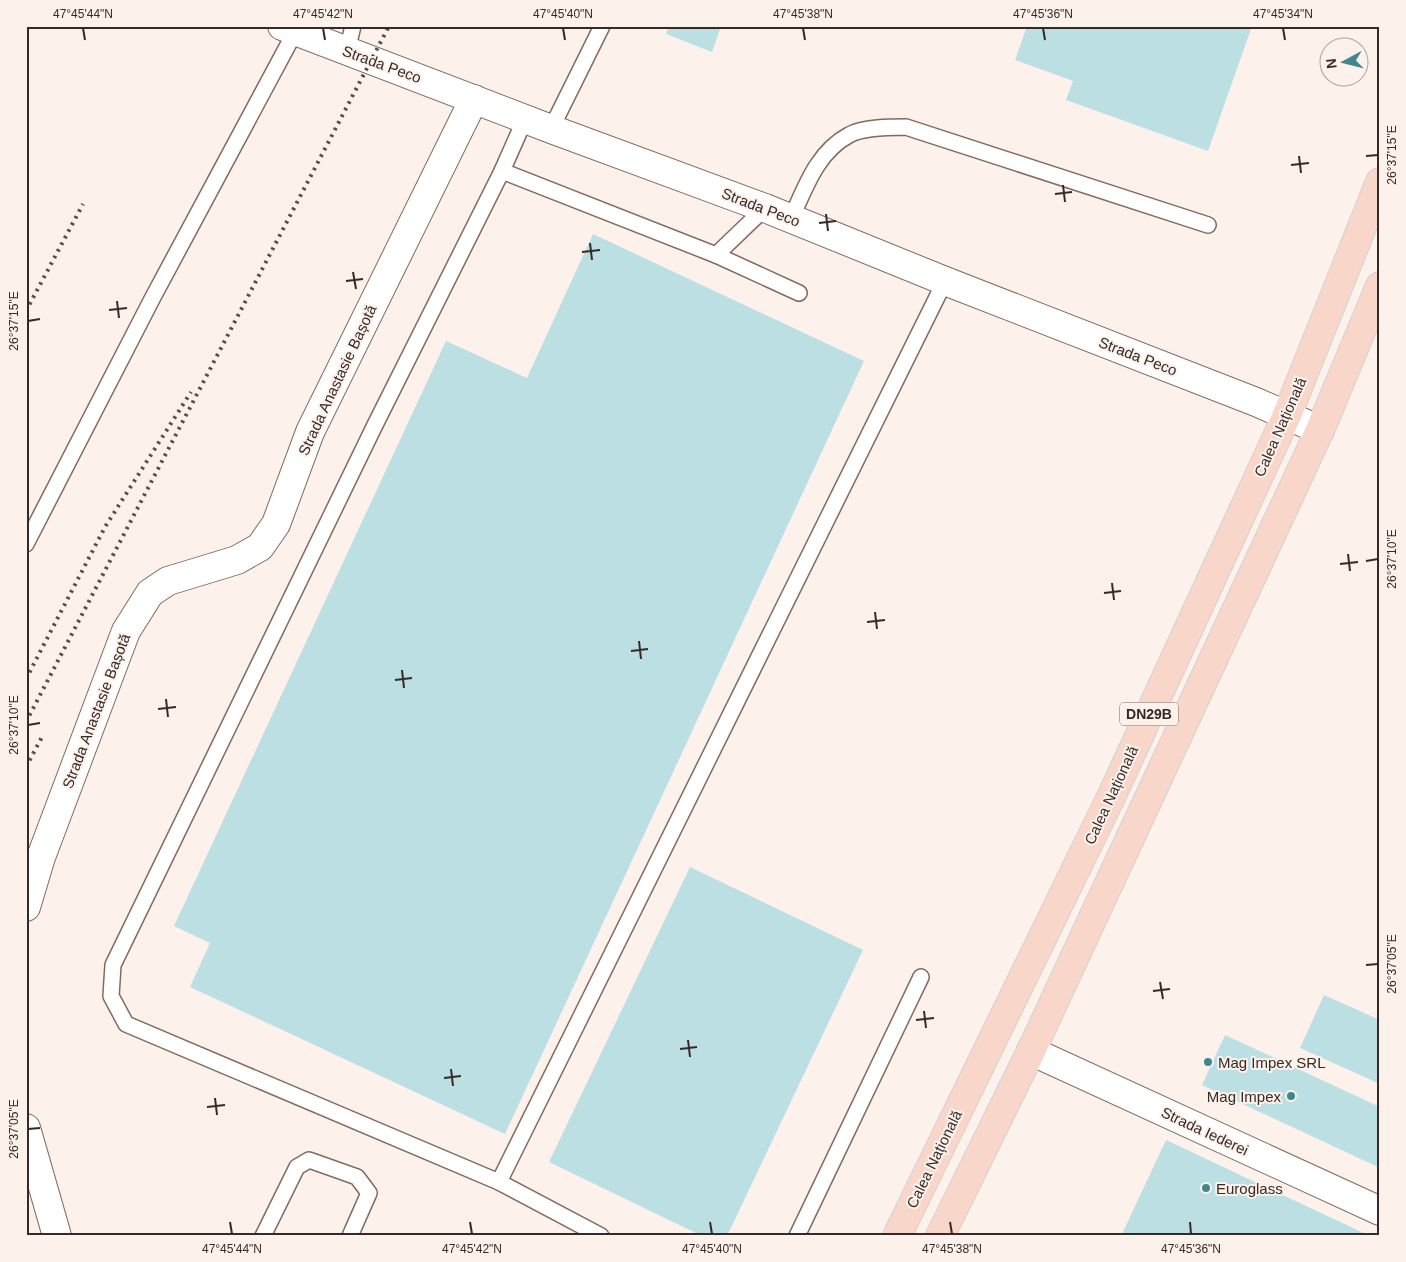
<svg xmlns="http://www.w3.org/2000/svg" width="1406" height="1262" font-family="Helvetica,sans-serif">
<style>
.building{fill:#bcdfe4}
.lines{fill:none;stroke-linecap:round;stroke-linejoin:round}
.service-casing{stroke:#836a5f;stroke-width:18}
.minor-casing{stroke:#836a5f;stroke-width:30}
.primary-casing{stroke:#d3d0cf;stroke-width:30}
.service{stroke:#fff;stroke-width:15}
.minor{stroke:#fff;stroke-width:28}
.primary{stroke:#f8d7ca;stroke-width:28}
.rail{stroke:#584d48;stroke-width:4;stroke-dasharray:2.5 5;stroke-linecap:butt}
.ticks{fill:none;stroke:#352a25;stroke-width:2}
.poi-dot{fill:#408790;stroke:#fdf1ec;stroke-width:2}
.labels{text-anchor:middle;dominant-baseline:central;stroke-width:4;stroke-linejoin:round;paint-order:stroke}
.shield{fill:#fdf1ec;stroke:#716661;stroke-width:1}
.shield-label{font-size:14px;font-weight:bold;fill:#352a25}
.street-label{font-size:15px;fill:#352a25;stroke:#fdf1ec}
.poi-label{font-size:15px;fill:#352a25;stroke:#fdf1ec;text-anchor:start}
.neatline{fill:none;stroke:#352a25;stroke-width:2}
.ticks-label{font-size:12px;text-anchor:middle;fill:#352a25}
</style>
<rect width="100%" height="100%" fill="#fdf1ec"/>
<g class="building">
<polygon points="669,26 721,26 712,52 666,34"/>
<polygon points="1027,26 1252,26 1208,151 1066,100 1073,81 1015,60"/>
<polygon points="593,234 864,361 505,1134 190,987 210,943 174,926 446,341 527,378"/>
<polygon points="690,867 863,950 727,1236 702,1236 549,1162"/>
<polygon points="1324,995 1380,1020 1380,1084 1300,1048"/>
<polygon points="1225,1035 1380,1107 1380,1168 1202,1085"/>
<polygon points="1166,1140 1370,1236 1121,1236"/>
</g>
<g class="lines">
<defs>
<g id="service">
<polyline points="347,51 353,26"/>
<polyline points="551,129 602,26"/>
<polyline points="502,171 525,119"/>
<path d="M791,219C805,188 817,152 849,135C863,127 891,127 906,127L1208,225"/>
<polyline points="716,255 765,208"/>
<polyline points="26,544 152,299 295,32"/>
<polyline points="499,1182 945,281"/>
<polyline points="263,1236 297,1167 309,1160 357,1177 369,1193 350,1236"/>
<polyline points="601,1236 499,1182 126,1024 111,996 113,965 374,427 502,171 716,255 799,293"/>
<polyline points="797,1236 921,977"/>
</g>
<g id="minor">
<polyline points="282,26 551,129 765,208 945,281 1256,402 1320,430"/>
<polyline points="26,907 41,857 126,631 150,593 168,581 237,560 260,547 276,524 310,432 474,99"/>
<polyline points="1031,1051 1380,1211"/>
<polyline points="26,1128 57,1236"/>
</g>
<g id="primary">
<polyline points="897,1236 1112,795 1287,415 1380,182"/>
<polyline points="940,1236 1031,1051 1320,430 1380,286"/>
</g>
</defs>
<use href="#service" class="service-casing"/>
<use href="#minor" class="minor-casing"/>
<use href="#primary" class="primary-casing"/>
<use href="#service" class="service"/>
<use href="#minor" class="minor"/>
<use href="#primary" class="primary"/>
<g class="rail">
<polyline points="26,311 83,204"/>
<polyline points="26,679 105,527 191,392"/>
<polyline points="26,722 389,26"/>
<polyline points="26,767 43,735"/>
</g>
</g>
<path class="ticks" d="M83,28L85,40M323,28L325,40M563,28L565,40M803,28L805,40M1043,28L1045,40M1283,28L1285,40M1299,156L1301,173M1366,156L1378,155M1291,165L1309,163M1063,185L1065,202M1055,194L1072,192M826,214L828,231M819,223L836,221M590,243L592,260M582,252L600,250M353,272L356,289M346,281L363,279M117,301L119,318M109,310L127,308M28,321L40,319M1348,554L1350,571M1366,561L1378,559M1340,564L1358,562M1112,583L1114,600M1104,593L1121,591M875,612L877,629M867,622L885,620M639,641L641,659M631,651L648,649M402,670L404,688M395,680L412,678M166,699L168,717M158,709L176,707M28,725L40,723M1366,965L1378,964M1160,982L1163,999M1153,991L1170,989M924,1011L926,1028M916,1020L934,1018M688,1040L690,1057M680,1049L697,1047M451,1069L453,1086M444,1078L461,1076M215,1098L217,1115M207,1107L225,1105M28,1129L40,1128M230,1222L232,1234M470,1222L472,1234M710,1222L712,1234M950,1222L952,1234M1190,1222L1191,1234"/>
<g class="poi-dot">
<circle cx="1208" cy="1062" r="5"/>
<circle cx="1291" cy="1096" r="5"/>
<circle cx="1206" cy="1188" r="5"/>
</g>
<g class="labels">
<rect class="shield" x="1120" y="702.5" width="58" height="23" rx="4"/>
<g class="shield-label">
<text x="1149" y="714">DN29B</text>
</g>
<g class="street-label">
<text transform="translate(382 64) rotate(20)">Strada Peco</text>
<text transform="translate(761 207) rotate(21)">Strada Peco</text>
<text transform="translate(1138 356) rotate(21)">Strada Peco</text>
<text transform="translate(337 380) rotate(-65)">Strada Anastasie Bașotă</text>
<text transform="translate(1280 427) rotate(-66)">Calea Națională</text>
<text transform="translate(96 711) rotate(-69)">Strada Anastasie Bașotă</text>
<text transform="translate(1111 795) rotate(-65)">Calea Națională</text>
<text transform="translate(1205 1131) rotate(25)">Strada Iederei</text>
<text transform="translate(934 1159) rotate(-64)">Calea Națională</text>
</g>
<g class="poi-label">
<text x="1218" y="1062">Mag Impex SRL</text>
<text x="1281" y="1096" text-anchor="end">Mag Impex</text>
<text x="1216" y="1188">Euroglass</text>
</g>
</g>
<rect width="1406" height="1262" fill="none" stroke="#fdf1ec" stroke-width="55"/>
<g transform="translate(1344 62) rotate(263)"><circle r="24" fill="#fdf1ec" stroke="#ada19c"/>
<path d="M0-4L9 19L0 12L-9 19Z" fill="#408790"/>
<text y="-8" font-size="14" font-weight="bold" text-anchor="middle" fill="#352a25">N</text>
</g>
<rect x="28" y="28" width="1350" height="1206" class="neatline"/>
<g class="ticks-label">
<text x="83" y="18">47°45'44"N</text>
<text x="323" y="18">47°45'42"N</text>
<text x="563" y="18">47°45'40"N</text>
<text x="803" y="18">47°45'38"N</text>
<text x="1043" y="18">47°45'36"N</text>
<text x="1283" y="18">47°45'34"N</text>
<text transform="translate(1392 155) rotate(-90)" y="4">26°37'15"E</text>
<text transform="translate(14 321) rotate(-90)" y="4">26°37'15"E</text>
<text transform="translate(1392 559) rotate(-90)" y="4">26°37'10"E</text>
<text transform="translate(14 725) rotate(-90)" y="4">26°37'10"E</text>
<text transform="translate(1392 964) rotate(-90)" y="4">26°37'05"E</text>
<text transform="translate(14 1129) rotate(-90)" y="4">26°37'05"E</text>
<text x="232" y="1253">47°45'44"N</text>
<text x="472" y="1253">47°45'42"N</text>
<text x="712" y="1253">47°45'40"N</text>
<text x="952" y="1253">47°45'38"N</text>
<text x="1191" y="1253">47°45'36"N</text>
</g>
</svg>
